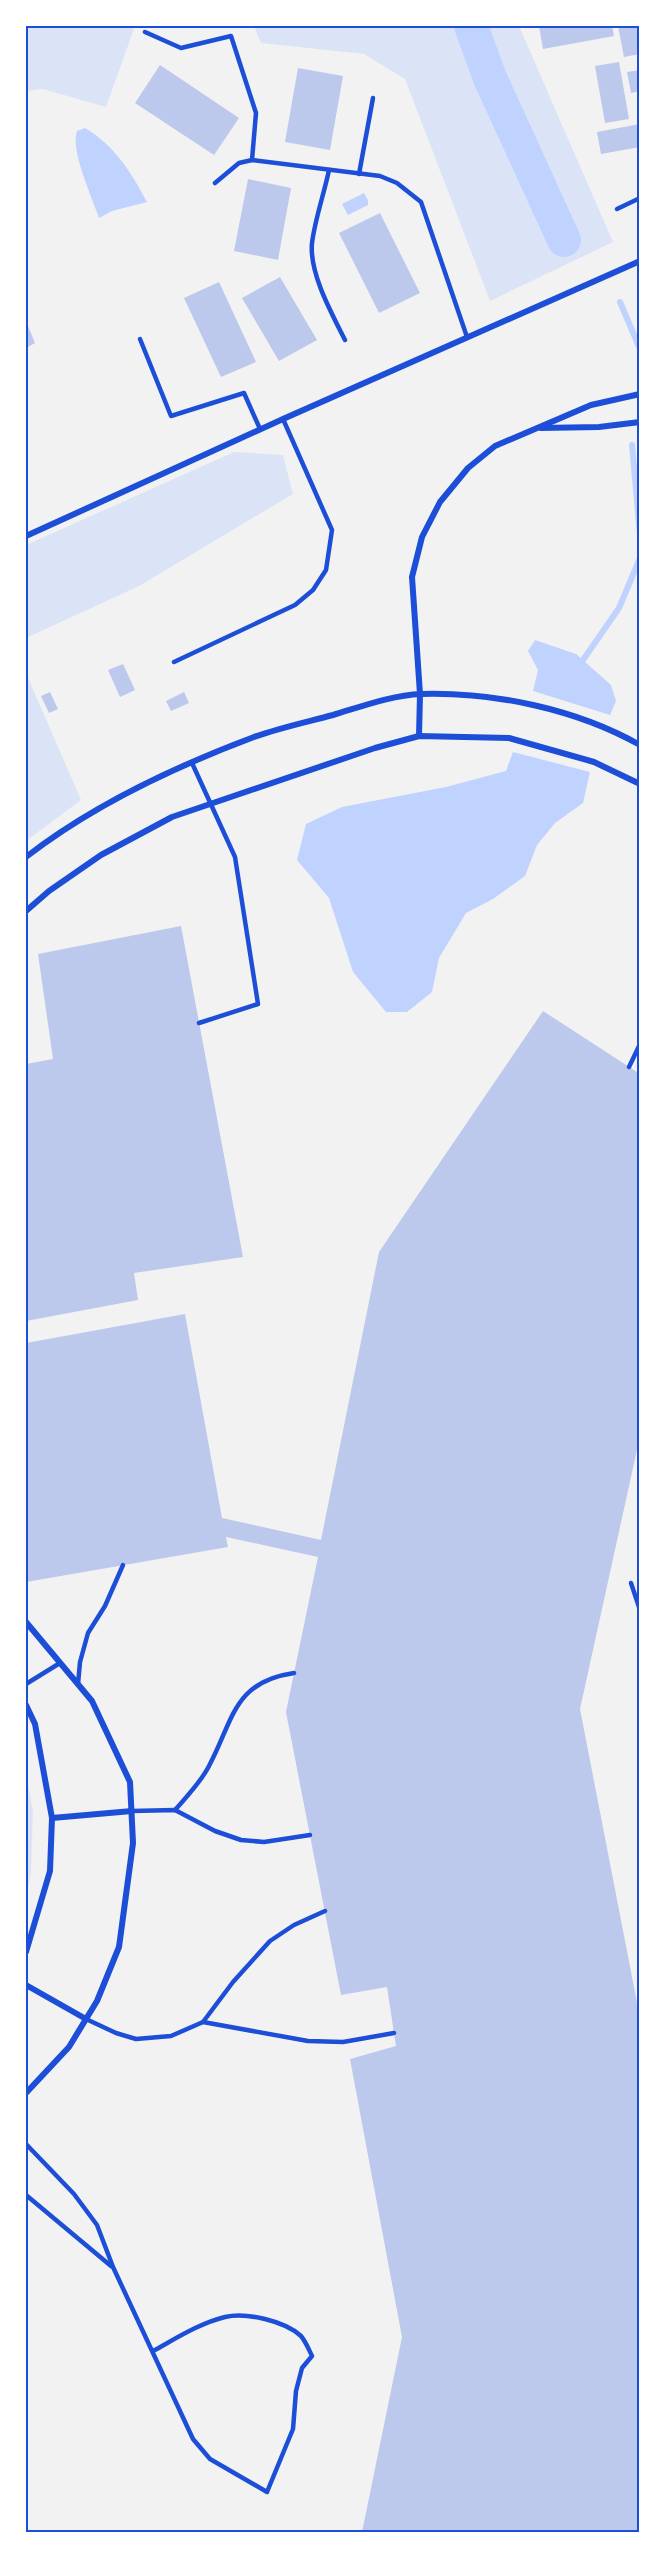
<svg xmlns="http://www.w3.org/2000/svg" width="665" height="2558" font-family="'Roboto Condensed',sans-serif">
<style>
.green{fill:#dbe4f7}
.water{fill:#bfd3fe}
.lines{fill:none;stroke-linecap:round;stroke-linejoin:round}
.stream{stroke:#bfd3fe;stroke-width:6}
.river{stroke:#bfd3fe;stroke-width:34}
.building{fill:#bdc9ec}
.service{stroke:#1d4ed8;stroke-width:4.5}
.minor{stroke:#1d4ed8;stroke-width:6}
.neatline{fill:none;stroke:#1d4ed8;stroke-width:2}
</style>
<rect width="100%" height="100%" fill="#f2f2f2"/>
<g class="green">
<polygon points="26,26 135,26 106,107 43,89 26,91"/>
<polygon points="254,26 519,26 613,242 490,301 405,79 364,54 261,43"/>
<polygon points="234,452 283,455 293,494 139,586 26,638 26,545"/>
<polygon points="26,673 81,800 26,841"/>
<polygon points="26,1775 33,1811 31,1871 26,1900"/>
</g>
<g class="water">
<path d="M85,128C115,146 131,172 147,202L112,211L99,218C92,197 70,150 77,131Z"/>
<polygon points="364,193 368,200 368,205 348,215 342,204"/>
<polygon points="535,640 576,654 611,685 616,701 610,715 533,691 538,670 528,651"/>
<polygon points="513,752 590,772 583,803 555,823 537,845 525,876 493,899 466,913 439,958 432,992 407,1012 386,1012 353,972 329,898 297,860 306,824 342,807 446,787 506,771"/>
</g>
<g class="lines">
<g class="stream">
<polyline points="620,302 640,349"/>
<polyline points="632,445 640,535"/>
<polyline points="580,667 583,660 619,608 640,558"/>
</g>
<polyline class="river" points="471,26 490,78 564,240"/>
</g>
<g class="building">
<polygon points="539,26 612,26 614,36 543,49"/>
<polygon points="618,26 640,26 640,54 624,57"/>
<polygon points="619,62 629,119 605,123 595,66"/>
<polygon points="160,65 239,118 214,155 135,103"/>
<polygon points="298,68 343,76 330,150 285,142"/>
<polygon points="640,70 640,91 631,93 627,72"/>
<polygon points="640,124 640,147 601,154 597,132"/>
<polygon points="248,179 291,188 278,260 234,251"/>
<polygon points="380,213 420,293 379,313 339,233"/>
<polygon points="280,277 317,340 279,361 242,298"/>
<polygon points="219,282 256,362 221,377 184,298"/>
<polygon points="26,321 35,343 26,348"/>
<polygon points="123,664 135,690 120,697 108,670"/>
<polygon points="50,692 58,709 49,713 41,696"/>
<polygon points="184,692 189,703 171,711 166,701"/>
<polygon points="181,926 243,1257 134,1273 138,1300 26,1321 26,1064 53,1059 38,954"/>
<polygon points="543,1011 640,1074 640,1436 580,1709 640,2018 640,2532 362,2532 402,2337 350,2059 396,2046 387,1987 341,1995 286,1712 318,1557 226,1537 228,1547 26,1582 26,1343 185,1314 222,1518 321,1540 379,1252"/>
</g>
<g class="lines">
<g class="service">
<polyline points="145,32 181,48 231,36 256,113 252,160"/>
<path d="M329,170C324,194 315,219 312,243C309,273 332,314 345,340"/>
<polyline points="359,174 373,98"/>
<polyline points="215,183 239,163 252,160 380,176 397,183 421,202 467,337"/>
<polyline points="617,209 640,198"/>
<polyline points="140,339 171,416 244,393 260,429"/>
<polyline points="174,662 295,605 313,590 326,570 332,530 283,419"/>
<polyline points="192,763 235,857 258,1004 199,1023"/>
<polyline points="629,1067 640,1044"/>
<polyline points="631,1583 640,1610"/>
<polyline points="26,1684 60,1663"/>
<polyline points="78,1684 80,1662 88,1633 105,1606 123,1565"/>
<path d="M175,1810C187,1796 201,1782 209,1766C234,1719 233,1682 294,1673"/>
<polyline points="132,1811 175,1810 215,1831 241,1840 264,1842 310,1835"/>
<polyline points="86,2019 116,2033 136,2039 171,2036 203,2022 233,1982 270,1941 294,1925 325,1911"/>
<polyline points="203,2022 308,2041 343,2042 394,2033"/>
<path d="M26,2144L74,2194L97,2225L113,2267L193,2439L210,2459L267,2492L293,2429L296,2391L302,2368L312,2356C309,2350 306,2342 301,2336C285,2321 246,2312 225,2317C200,2323 175,2339 153,2351"/>
<polyline points="26,2195 111,2266"/>
</g>
<g class="minor">
<polyline points="541,428 599,427 640,422"/>
<polyline points="26,536 283,419 640,261"/>
<polyline points="419,736 420,694 412,577 422,537 440,502 468,468 495,446 591,405 640,394"/>
<path d="M26,857C93,805 174,767 254,737C279,728 307,722 333,715C360,707 392,695 421,694C495,692 576,709 640,745"/>
<polyline points="26,911 49,891 101,855 172,817 375,748 419,736 509,738 594,762 640,784"/>
<polyline points="26,1622 92,1701 130,1782 133,1843 119,1947 97,2001 69,2047 26,2093"/>
<polyline points="26,1705 35,1724 52,1818 50,1871 26,1952"/>
<polyline points="52,1818 132,1811"/>
<polyline points="26,1985 86,2019"/>
</g>
</g>
<rect width="665" height="2558" fill="none" stroke="#ffffff" stroke-width="54"/>
<rect x="27" y="27" width="611" height="2504" class="neatline"/>
</svg>
